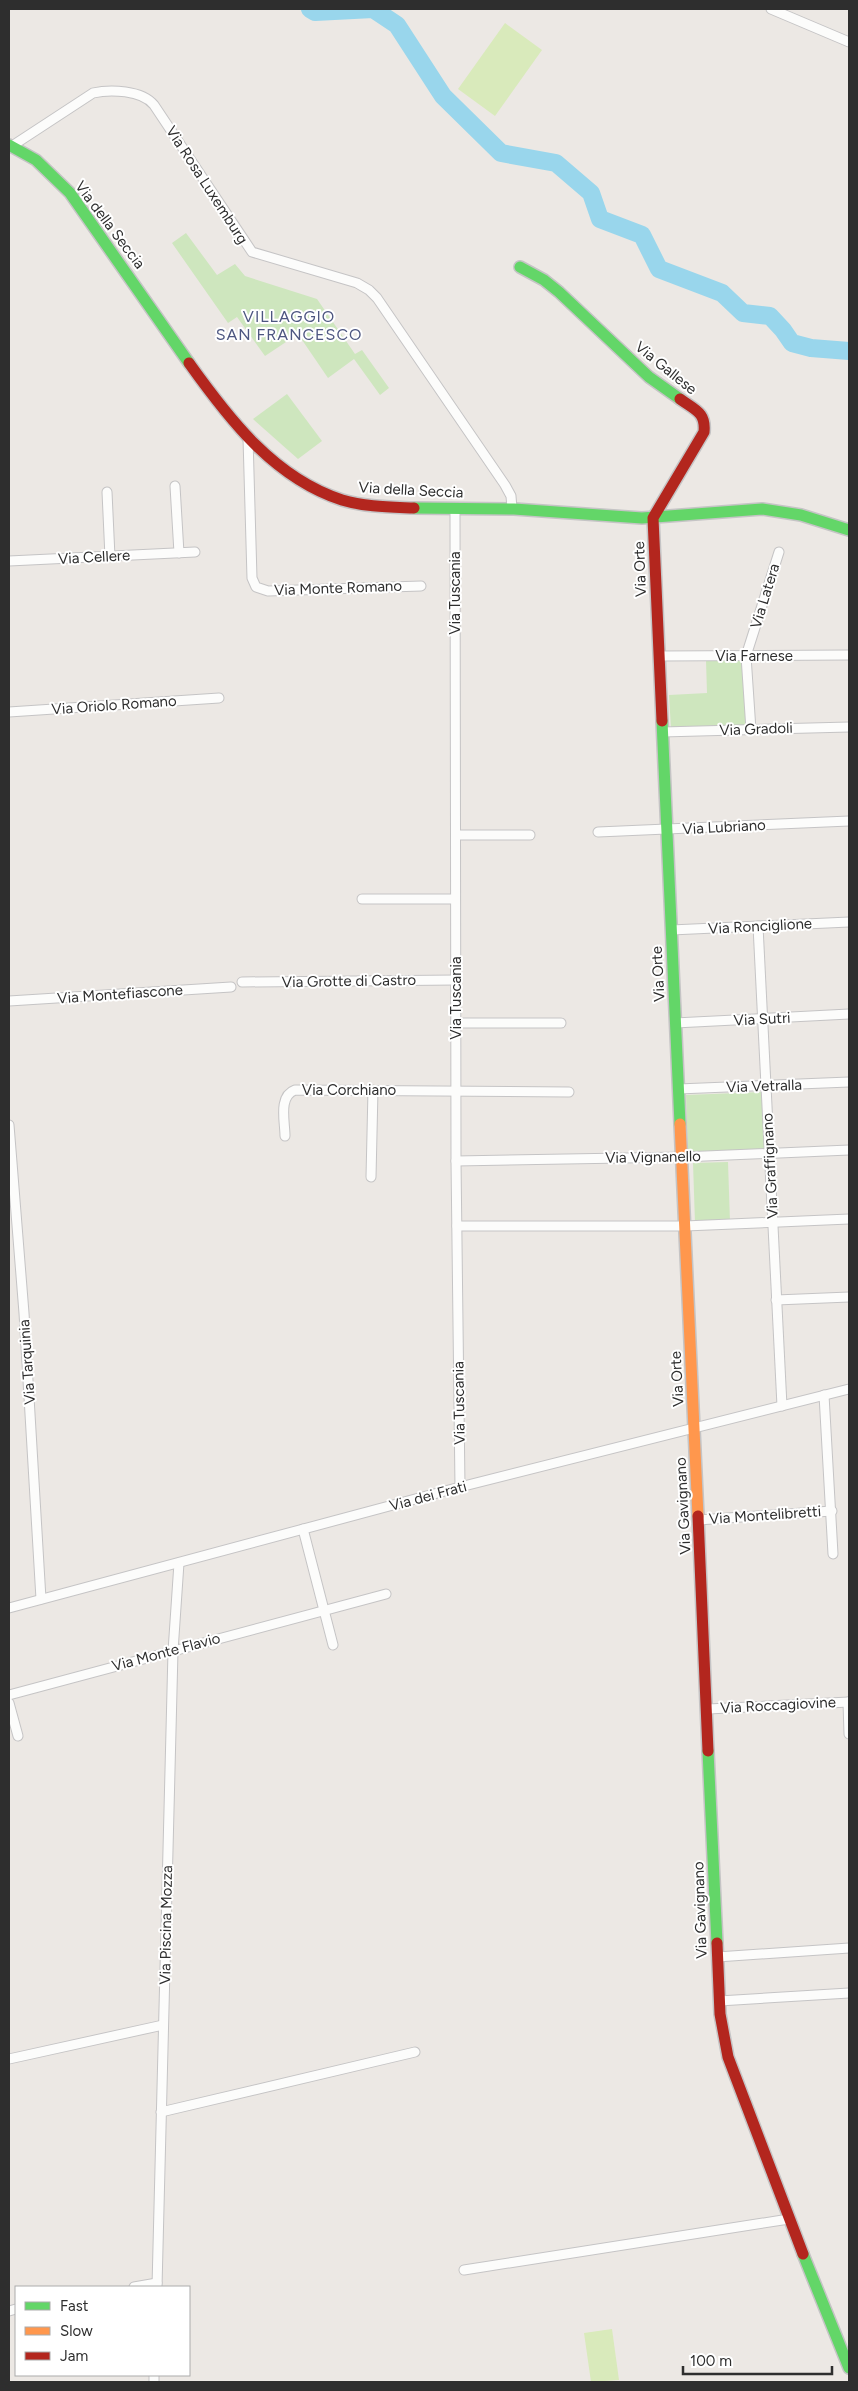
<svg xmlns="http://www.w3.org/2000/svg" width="858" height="2391" font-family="Figtree,sans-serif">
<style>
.green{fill:#cee6be}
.pitch{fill:#d9eabb}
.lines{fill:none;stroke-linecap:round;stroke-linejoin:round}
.river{stroke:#99d6ec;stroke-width:18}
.street-casing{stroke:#c5c4c5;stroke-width:11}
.fast-casing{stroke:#c5c4c5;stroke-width:14}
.slow-casing{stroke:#c5c4c5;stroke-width:14}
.jam-casing{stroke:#c5c4c5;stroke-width:14}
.street{stroke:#fcfcfb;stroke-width:9}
.fast{stroke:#63d668;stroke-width:11}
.slow{stroke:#ff974d;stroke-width:11}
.jam{stroke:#b3261e;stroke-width:11}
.labels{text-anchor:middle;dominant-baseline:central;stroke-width:4;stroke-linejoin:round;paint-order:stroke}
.street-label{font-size:15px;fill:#2e2e2e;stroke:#fff}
.neighbourhood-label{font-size:16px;letter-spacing:1px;fill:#4d5680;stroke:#fff}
</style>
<rect width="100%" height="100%" fill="#ece8e4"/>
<g class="green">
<polygon points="186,233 217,275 235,264 245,276 317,299 355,354 362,350 389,388 380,395 354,359 328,378 298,334 265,356 237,317 228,323 172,243"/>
<polygon points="287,394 322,441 298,459 253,419"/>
<polygon points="746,658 748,725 671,729 669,695 707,693 706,660"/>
<polygon points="763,1092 765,1151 688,1154 686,1095"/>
<polygon points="728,1162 730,1222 695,1223 693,1163"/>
</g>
<g class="pitch">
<polygon points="505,23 542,50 495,116 458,89"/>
<polygon points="612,2329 619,2380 591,2382 584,2333"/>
</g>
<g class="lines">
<polyline class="river" points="310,9 315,12 373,9 397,25 443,96 501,153 556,163 591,193 600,219 642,235 659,269 722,293 743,313 770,316 783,330 792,343 811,348 849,351"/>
<defs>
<g id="street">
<polyline points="771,9 849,42"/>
<path d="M12,146L93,93C110,89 142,90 154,105L252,252L357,283L369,290L377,298L505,485L511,496L512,509"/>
<polyline points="248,438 252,578 256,587 268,591 421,586"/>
<polyline points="175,486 179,553"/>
<polyline points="107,492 110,557"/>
<polyline points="455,509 456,1161 460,1487"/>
<polyline points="9,561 195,552"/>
<polyline points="659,656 849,655"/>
<polyline points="9,712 219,698"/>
<polyline points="751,730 746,656 779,552"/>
<polyline points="662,732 849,727"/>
<polyline points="598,832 849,821"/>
<polyline points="456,835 530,835"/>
<polyline points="362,899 455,899"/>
<polyline points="758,926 782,1406"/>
<polyline points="671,930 849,922"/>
<polyline points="242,982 456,980"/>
<polyline points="9,1001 231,987"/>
<polyline points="456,1023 561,1023"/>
<polyline points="675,1023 849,1014"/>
<polyline points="678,1089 849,1082"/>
<polyline points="9,1125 24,1313 41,1599"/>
<path d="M285,1136C285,1122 278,1096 295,1090L569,1092"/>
<polyline points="456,1161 682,1157 849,1150"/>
<polyline points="371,1177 373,1090"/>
<polyline points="457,1226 685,1226 849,1219"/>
<polyline points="776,1300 849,1297"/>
<polyline points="824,1395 833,1554"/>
<polyline points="698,1520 832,1511"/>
<polyline points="303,1529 333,1645"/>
<polyline points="9,1608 460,1487 849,1389"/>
<polyline points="9,1695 386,1594"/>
<polyline points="848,1702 849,1734"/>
<polyline points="9,1703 18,1736"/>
<polyline points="708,1709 849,1702"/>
<polyline points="717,1957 849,1948"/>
<polyline points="719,2001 849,1993"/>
<polyline points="9,2059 163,2025"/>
<polyline points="161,2112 415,2052"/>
<polyline points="464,2270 789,2219"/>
<polyline points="134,2287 157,2283"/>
<polyline points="157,2287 173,1651 179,1563"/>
<polyline points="9,2311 16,2309"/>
<polyline points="154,2382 154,2375"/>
</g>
<g id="fast">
<polyline points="9,145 36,160 70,193 189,363"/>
<polyline points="520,267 544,280 559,292 649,377 680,399"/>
<polyline points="414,508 514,509 642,518 762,509 801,515 849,530"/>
<polyline points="662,721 680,1124"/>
<polyline points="708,1751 717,1943"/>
<polyline points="803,2254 849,2368"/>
</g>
<polyline id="slow" points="680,1124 698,1516"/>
<g id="jam">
<path d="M189,363C229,419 274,478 342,500C365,507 390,507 414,508"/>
<path d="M662,721L653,518L704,432C706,412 695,410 680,399"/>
<polyline points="698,1516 708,1751"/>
<polyline points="717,1943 720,2014 728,2057 803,2254"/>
</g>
</defs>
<use href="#street" class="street-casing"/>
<use href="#fast" class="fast-casing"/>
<use href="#slow" class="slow-casing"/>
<use href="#jam" class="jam-casing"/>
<use href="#street" class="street"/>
<use href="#fast" class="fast"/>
<use href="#slow" class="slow"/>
<use href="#jam" class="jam"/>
</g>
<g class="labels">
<g class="street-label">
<text transform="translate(207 185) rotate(57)">Via Rosa Luxemburg</text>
<text transform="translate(110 225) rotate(53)">Via della Seccia</text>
<text transform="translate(666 368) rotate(39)">Via Gallese</text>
<text transform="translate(411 490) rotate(3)">Via della Seccia</text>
<text transform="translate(94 557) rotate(-3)">Via Cellere</text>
<text transform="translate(640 569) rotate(-92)">Via Orte</text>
<text transform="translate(338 588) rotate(-2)">Via Monte Romano</text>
<text transform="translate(455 593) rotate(-90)">Via Tuscania</text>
<text transform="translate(765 596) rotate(-73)">Via Latera</text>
<text x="754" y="656">Via Farnese</text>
<text transform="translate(114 705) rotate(-4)">Via Oriolo Romano</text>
<text transform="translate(756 729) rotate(-2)">Via Gradoli</text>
<text transform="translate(724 827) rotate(-3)">Via Lubriano</text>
<text transform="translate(760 926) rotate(-3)">Via Ronciglione</text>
<text transform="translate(658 974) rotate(-93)">Via Orte</text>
<text transform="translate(349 981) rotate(-1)">Via Grotte di Castro</text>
<text transform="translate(120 994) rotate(-4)">Via Montefiascone</text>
<text transform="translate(456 998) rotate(-90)">Via Tuscania</text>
<text transform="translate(762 1019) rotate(-3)">Via Sutri</text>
<text transform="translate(764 1086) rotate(-2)">Via Vetralla</text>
<text x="349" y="1090">Via Corchiano</text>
<text transform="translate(653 1157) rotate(-1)">Via Vignanello</text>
<text transform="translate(770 1166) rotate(-93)">Via Graffignano</text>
<text transform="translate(27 1362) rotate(-94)">Via Tarquinia</text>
<text transform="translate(677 1379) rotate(-93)">Via Orte</text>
<text transform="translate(459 1403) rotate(-91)">Via Tuscania</text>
<text transform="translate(428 1496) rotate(-15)">Via dei Frati</text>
<text transform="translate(683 1506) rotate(-93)">Via Gavignano</text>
<text transform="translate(765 1515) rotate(-4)">Via Montelibretti</text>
<text transform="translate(166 1652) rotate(-15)">Via Monte Flavio</text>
<text transform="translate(778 1705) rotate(-3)">Via Roccagiovine</text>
<text transform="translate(700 1910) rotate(-92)">Via Gavignano</text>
<text transform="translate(166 1925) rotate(-89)">Via Piscina Mozza</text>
</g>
<g class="neighbourhood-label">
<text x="289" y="316">VILLAGGIO<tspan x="289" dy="18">SAN FRANCESCO</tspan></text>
</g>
</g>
<rect width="858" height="2391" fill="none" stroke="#2e2e2e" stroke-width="20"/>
<rect x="15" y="2286" width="175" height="90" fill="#ffffff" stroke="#ababab"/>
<rect x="25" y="2302" width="25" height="8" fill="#63d668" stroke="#ababab"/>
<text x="60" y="2311" font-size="15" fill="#2e2e2e">Fast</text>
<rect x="25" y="2327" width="25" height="8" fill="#ff974d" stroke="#ababab"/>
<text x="60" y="2336" font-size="15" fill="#2e2e2e">Slow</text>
<rect x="25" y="2352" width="25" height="8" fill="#b3261e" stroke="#ababab"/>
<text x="60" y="2361" font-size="15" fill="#2e2e2e">Jam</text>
<path d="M683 2366v8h149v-8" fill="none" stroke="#2e2e2e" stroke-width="2.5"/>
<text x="690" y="2366" font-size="15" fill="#2e2e2e" stroke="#ffffff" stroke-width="4" paint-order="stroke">100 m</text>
</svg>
